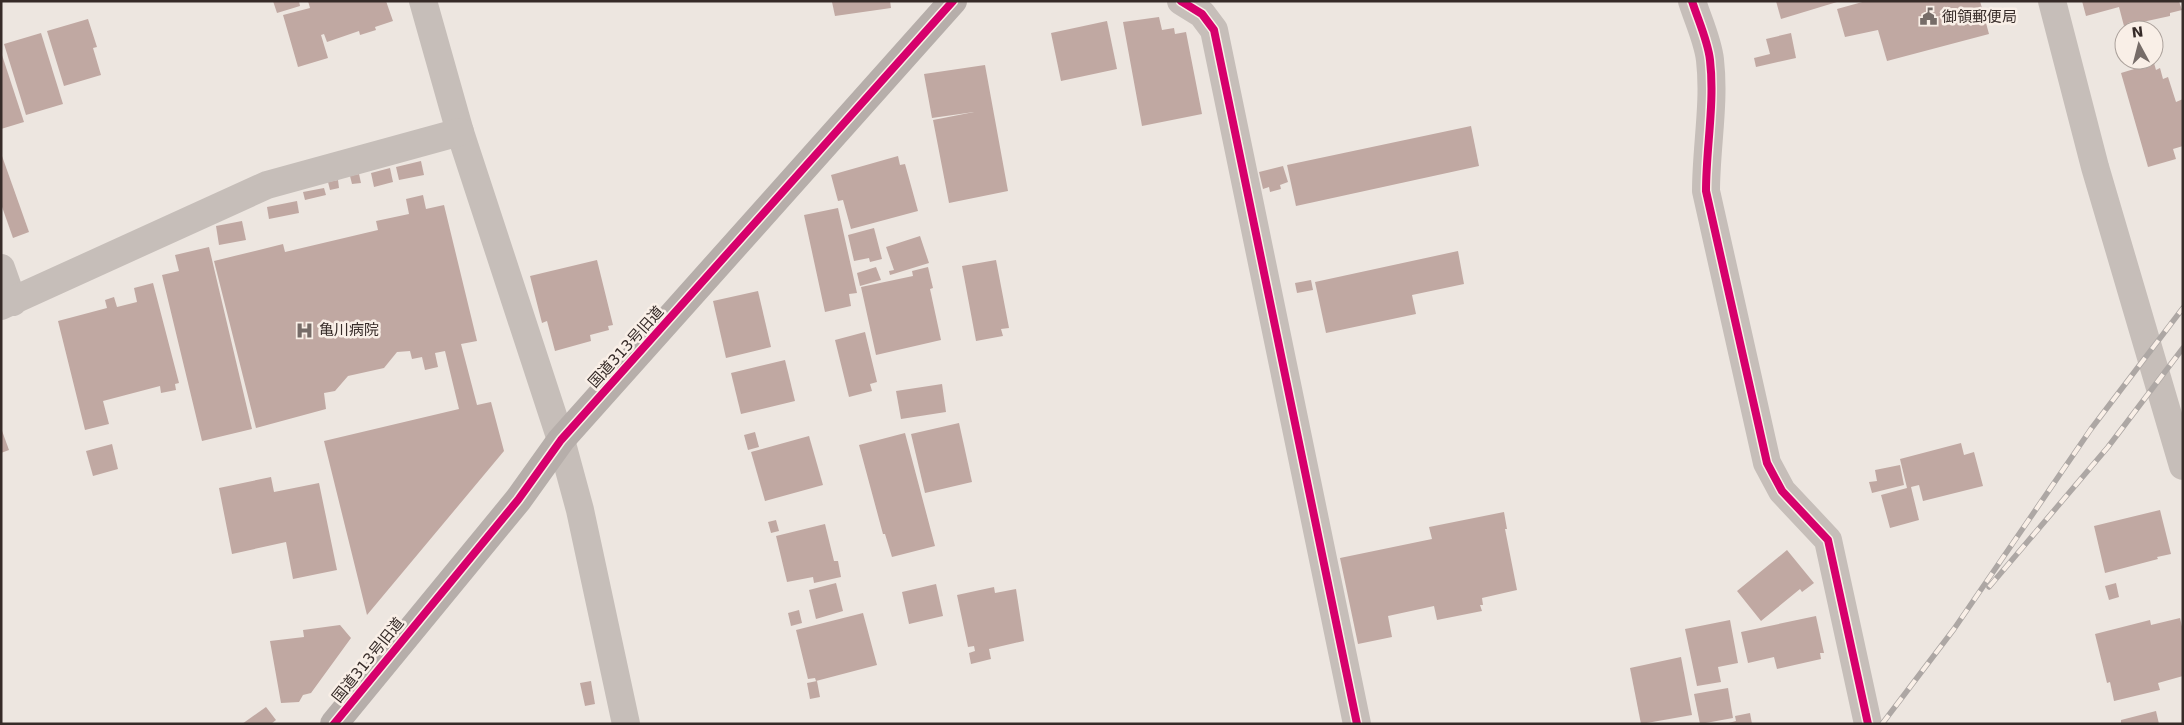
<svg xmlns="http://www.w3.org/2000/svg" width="2184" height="725" font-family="'DejaVu Sans','Noto Sans JP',sans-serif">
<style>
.building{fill:#c0a8a2}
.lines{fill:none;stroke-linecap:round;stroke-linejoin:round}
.street{stroke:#c6beb9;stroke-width:28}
.secondary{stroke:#b6aeaa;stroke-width:28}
.rail-casing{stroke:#ada7a4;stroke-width:5.5}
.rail{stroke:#f9efe7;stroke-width:4;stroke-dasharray:11;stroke-linecap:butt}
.cycleway-casing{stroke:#f9efe7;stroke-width:11}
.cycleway{stroke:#d6006c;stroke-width:8}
.labels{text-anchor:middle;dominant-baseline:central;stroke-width:5;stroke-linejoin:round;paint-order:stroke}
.poi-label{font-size:15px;fill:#362b28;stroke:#f9efe7;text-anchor:start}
.street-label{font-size:15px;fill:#362b28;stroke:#f9efe7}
</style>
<rect width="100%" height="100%" fill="#ede6e0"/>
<g class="building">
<polygon points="273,1 299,1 300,6 277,13"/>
<polygon points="308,1 386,1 393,21 375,27 376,30 360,35 359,31 327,42 324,34 321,35 328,58 298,67 283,15 310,8"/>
<polygon points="834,1 890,1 891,8 835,16 832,2"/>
<polygon points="1776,1 1837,1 1837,2 1781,19"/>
<polygon points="1866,1 1980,1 1989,34 1887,61 1878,30 1845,37 1837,9"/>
<polygon points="2082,1 2179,1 2182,10 2170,13 2170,16 2124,26 2119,7 2086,16"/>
<polygon points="1159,17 1162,30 1174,28 1175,34 1186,32 1202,114 1142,126 1123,22"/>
<polygon points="88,19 97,47 93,48 101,75 64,86 47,31"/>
<polygon points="1107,21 1117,69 1061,81 1051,33"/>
<polygon points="41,33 63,104 26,115 4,44"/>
<polygon points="1791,33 1796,58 1756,67 1754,58 1770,54 1766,39"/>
<polygon points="1,52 24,122 1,129"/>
<polygon points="2154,63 2156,70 2160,68 2163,79 2168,77 2176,102 2183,99 2183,146 2173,149 2176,159 2148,167 2121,73"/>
<polygon points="985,65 1008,191 949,203 933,120 974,112 932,118 924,74"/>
<polygon points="1471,126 1479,166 1296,206 1287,165"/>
<polygon points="2,156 29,232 13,238 1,204"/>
<polygon points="898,156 900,165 905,164 918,211 851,229 843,200 838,201 831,175"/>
<polygon points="421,161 424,175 399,180 396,167"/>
<polygon points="1283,166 1288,182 1280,185 1281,189 1270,192 1269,187 1263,189 1259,172"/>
<polygon points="390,168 393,182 374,187 371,173"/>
<polygon points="359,174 361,183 352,184 350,176"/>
<polygon points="338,180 339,188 330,190 328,182"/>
<polygon points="324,188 326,195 305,200 303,192"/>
<polygon points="423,195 426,209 444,205 477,341 461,344 477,405 491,402 504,451 367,615 324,441 459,409 445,351 435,353 438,367 425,370 422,357 412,359 410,351 397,352 384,368 348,376 335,391 324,393 326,409 256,428 214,261 283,244 285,252 378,230 376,221 409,214 406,199"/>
<polygon points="297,201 299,213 269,219 267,207"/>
<polygon points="838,208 857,293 849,294 851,306 825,312 804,215"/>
<polygon points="242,221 246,240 219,245 216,226"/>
<polygon points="874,228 882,259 870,262 869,258 854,261 848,235"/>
<polygon points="920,236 929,263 890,275 889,271 894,270 886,247"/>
<polygon points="209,247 252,429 202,441 162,275 179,271 175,255"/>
<polygon points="1458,251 1464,284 1412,295 1416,314 1326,333 1315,282"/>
<polygon points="597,260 613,325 608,326 609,330 590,335 591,341 555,351 547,321 542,323 530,276"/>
<polygon points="996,260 1009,328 1001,329 1003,336 976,341 962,266"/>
<polygon points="876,267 881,280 860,286 857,273"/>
<polygon points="928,267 933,288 930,289 941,340 876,355 861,287 913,276 912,271"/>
<polygon points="1311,280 1313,290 1297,293 1295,283"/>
<polygon points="153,283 179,383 175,384 176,390 161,393 160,386 103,401 109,424 85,430 58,321 107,308 105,300 114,297 117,307 137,302 134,288"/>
<polygon points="758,291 771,347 726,358 713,301"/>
<polygon points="865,332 877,382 870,384 872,391 849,397 835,340"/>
<polygon points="785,360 795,401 741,414 731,373"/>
<polygon points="942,384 946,412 901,419 896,391"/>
<polygon points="959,423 972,482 925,493 911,434"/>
<polygon points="1,428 9,450 1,453"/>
<polygon points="755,432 759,447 748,450 744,435"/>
<polygon points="905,433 935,546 892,557 885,534 883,534 859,445"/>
<polygon points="809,436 823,485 765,501 751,452"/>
<polygon points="1961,443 1964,455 1974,452 1983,486 1923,501 1919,485 1911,487 1919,520 1890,528 1881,495 1907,488 1900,459"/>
<polygon points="112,444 118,469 93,476 86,451"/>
<polygon points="1900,465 1904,485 1872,493 1869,482 1877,481 1875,470"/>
<polygon points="271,477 274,492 319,483 337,570 293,579 286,542 232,554 219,488"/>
<polygon points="2160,510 2171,554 2157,557 2158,559 2105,573 2094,526"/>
<polygon points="1504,512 1507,529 1505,529 1517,590 1482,598 1483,605 1480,605 1482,611 1437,620 1434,606 1388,616 1392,637 1358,644 1340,558 1432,539 1429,527"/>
<polygon points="776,520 779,531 771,533 768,522"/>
<polygon points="825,524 834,561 838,561 841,577 814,583 813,577 787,582 776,536"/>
<polygon points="1787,550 1814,583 1802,592 1800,589 1761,621 1737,591"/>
<polygon points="836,583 843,611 816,619 809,590"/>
<polygon points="2116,583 2119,597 2109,600 2105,586"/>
<polygon points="936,584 943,616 909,624 902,592"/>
<polygon points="994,587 995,593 1016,589 1024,641 989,649 991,659 971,664 969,653 975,651 974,646 968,647 957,595"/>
<polygon points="799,610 802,623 791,626 788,613"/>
<polygon points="863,613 877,665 816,681 815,678 808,679 796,630"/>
<polygon points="1816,616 1824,653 1820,653 1821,659 1777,669 1774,657 1748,663 1741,632"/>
<polygon points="2180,618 2183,631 2183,676 2158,683 2160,690 2114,701 2110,682 2107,683 2095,634 2150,620 2151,625"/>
<polygon points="1730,620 1738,663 1718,667 1721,682 1697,686 1685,629"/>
<polygon points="340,625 351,638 311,693 303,695 299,702 281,703 270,641 304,637 303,630"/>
<polygon points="1681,657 1692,715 1641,724 1630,668"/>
<polygon points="591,681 595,704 585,706 580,683"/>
<polygon points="817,681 820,697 810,699 807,683"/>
<polygon points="1728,688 1733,718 1700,724 1694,694"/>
<polygon points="266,707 276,720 271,724 242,724"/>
<polygon points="2156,711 2159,724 2121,724 2121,720"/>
<polygon points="1750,713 1752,724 1725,724 1736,721 1735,716"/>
</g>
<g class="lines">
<g class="street">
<polyline points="423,1 460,132 561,440 580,510 626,724"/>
<polyline points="1181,1 1202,14 1214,30 1357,724"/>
<path d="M1692,1C1698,20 1708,41 1710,60C1715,103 1706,148 1706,191L1767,463L1782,491L1828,540L1868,724"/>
<polyline points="2052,1 2095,167 2183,466"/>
<polyline points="1,268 13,302"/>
<polyline points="1,306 267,185 460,132"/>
</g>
<polyline class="secondary" points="334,724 518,500 561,440 953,1"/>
<defs>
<g id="rail">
<polyline points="1989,587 2108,447 2183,348"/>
<polyline points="1882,724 1954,629 2091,429 2183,308"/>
</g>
</defs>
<use href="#rail" class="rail-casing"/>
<use href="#rail" class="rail"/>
<defs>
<g id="cycleway">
<polyline points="1181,1 1202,14 1214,30 1357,724"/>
<path d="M1692,1C1698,20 1708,41 1710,60C1715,103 1706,148 1706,191L1767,463L1782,491L1828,540L1868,724"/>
<polyline points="334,724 518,500 561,440 953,1"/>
</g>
</defs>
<use href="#cycleway" class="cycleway-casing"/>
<use href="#cycleway" class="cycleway"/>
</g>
<defs>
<symbol id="civic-bare" viewBox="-9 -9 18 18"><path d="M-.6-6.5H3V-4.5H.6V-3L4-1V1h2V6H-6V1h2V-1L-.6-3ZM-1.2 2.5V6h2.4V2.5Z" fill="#766c68" stroke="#f9efe7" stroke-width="2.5" paint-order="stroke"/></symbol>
<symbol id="hospital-bare" viewBox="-9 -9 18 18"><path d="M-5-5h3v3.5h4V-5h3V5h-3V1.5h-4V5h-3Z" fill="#766c68" stroke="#f9efe7" stroke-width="2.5" paint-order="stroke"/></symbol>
</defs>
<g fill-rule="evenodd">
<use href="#civic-bare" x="1916" y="4" width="25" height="25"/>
<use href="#hospital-bare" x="292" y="318" width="25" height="25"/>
</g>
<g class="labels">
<g class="poi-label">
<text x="1942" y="17">御領郵便局</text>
<text x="319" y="330">亀川病院</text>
</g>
<g class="street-label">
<text transform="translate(626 347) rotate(-48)">国道313号旧道</text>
<text transform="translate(368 660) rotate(-51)">国道313号旧道</text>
</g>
</g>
<rect width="2184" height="725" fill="none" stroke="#362b28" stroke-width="5"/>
<g transform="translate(2139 45) rotate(353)"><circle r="24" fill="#f9efe7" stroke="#aba19b"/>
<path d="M0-4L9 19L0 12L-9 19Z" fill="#766c68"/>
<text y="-8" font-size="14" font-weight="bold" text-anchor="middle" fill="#362b28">N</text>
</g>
</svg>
